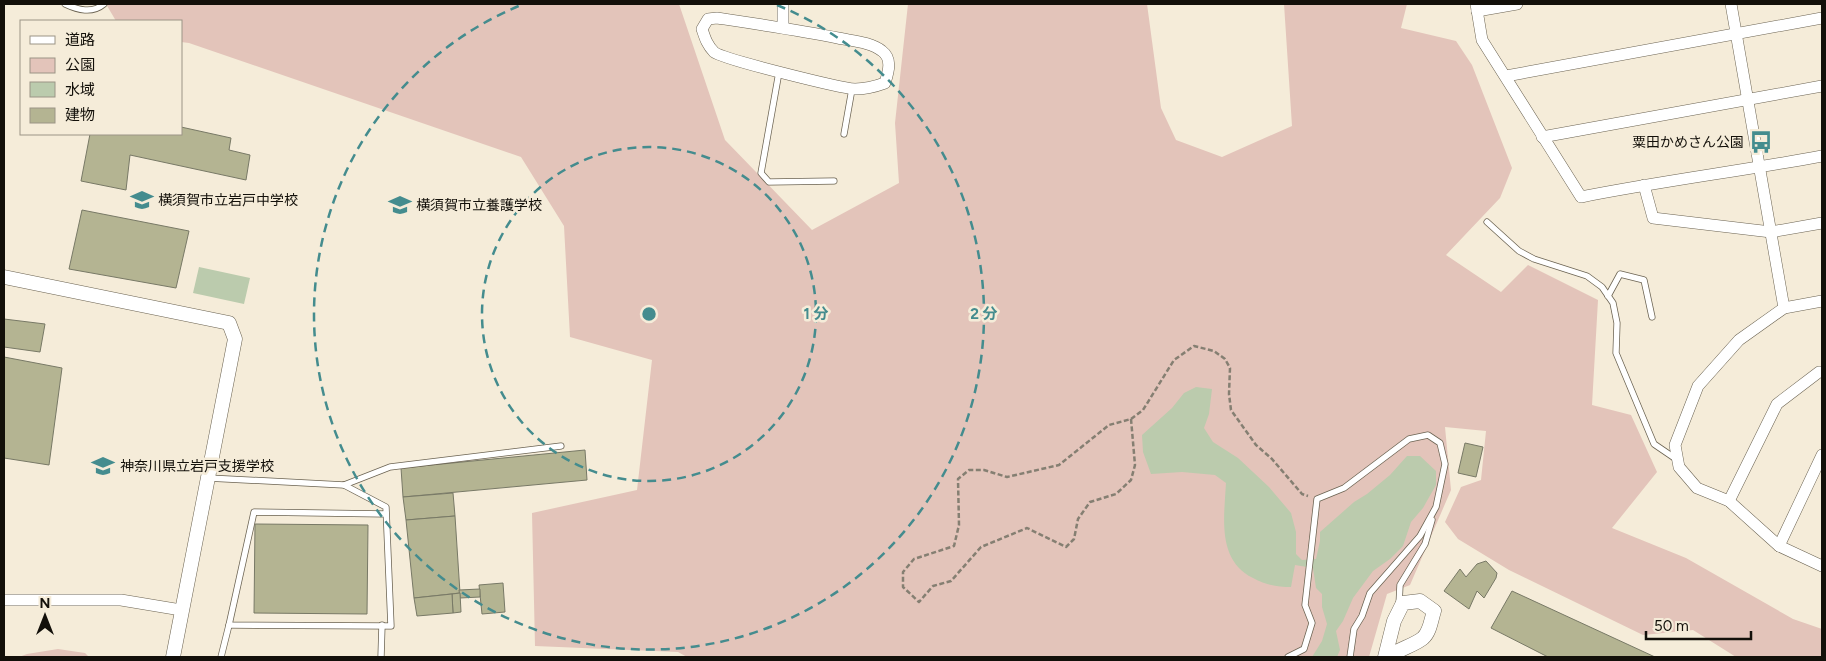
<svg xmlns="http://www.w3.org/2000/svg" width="1826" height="661" font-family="Figtree,'Noto Sans JP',sans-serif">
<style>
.green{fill:#e3c4ba}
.water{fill:#bbcbad}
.building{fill:#b4b492;stroke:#787966}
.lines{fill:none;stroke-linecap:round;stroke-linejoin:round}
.service-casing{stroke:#6b6352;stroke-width:7}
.minor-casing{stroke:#6b6352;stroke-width:12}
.tertiary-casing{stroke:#6b6352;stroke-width:15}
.path{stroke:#857f72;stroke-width:2.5;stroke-dasharray:5 2.5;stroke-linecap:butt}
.service{stroke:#fff;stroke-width:5.5}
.minor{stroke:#fff;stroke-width:11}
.tertiary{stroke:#fff;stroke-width:14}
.ring{fill:none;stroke:#448c8e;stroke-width:2.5;stroke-dasharray:9 6}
.labels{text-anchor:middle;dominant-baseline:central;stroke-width:5;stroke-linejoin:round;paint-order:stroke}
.poi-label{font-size:14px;fill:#13100a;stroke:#f5ecd9;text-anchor:start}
.centre{fill:#448c8e;stroke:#f5ecd9;stroke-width:2.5}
.ring-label{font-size:15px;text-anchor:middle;font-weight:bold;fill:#448c8e;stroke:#f5ecd9;stroke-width:5;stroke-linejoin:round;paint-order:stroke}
</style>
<rect width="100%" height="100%" fill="#f5ecd9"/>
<g class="green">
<polygon points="106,4 679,4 725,140 812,230 899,183 895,123 908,4 1147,4 1161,108 1176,140 1222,157 1292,126 1284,4 1407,4 1401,28 1456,41 1472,65 1512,168 1500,198 1446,255 1501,292 1528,265 1598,300 1592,405 1631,415 1657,472 1612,528 1686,558 1793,619 1822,629 1822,657 1736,657 1693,630 1643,635 1509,570 1458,539 1445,522 1461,487 1481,480 1486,431 1445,427 1451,490 1410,585 1387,594 1369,657 687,657 678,652 535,646 532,513 637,490 652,360 570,337 564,226 521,157 189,43 181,42 181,21 116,21"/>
<polygon points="58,649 85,653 89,657 19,657 27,654"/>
</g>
<g class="water">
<polygon points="199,267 250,278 244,304 193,293"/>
<path d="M1196,387L1212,389L1209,414L1204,428L1213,442L1238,458L1269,487L1291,513L1296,532V554L1302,560L1316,559L1320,541V532L1354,502L1367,494L1390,475L1407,456H1420L1436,471V485L1423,508L1411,522L1403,546L1390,559L1373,571L1353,598L1343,621L1336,631L1340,650L1337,657H1312L1322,641L1327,624L1322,607V594L1316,588L1313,568L1295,565L1291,587C1277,587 1266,585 1253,578C1217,560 1224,518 1226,483L1215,475L1182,472L1151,474L1143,452L1142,435L1172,408L1184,393Z"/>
</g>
<g class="building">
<polygon points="181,127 231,138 229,150 250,155 246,180 130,155 126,190 81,181 90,134 181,134"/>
<polygon points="82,210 189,231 176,288 69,269"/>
<polygon points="4,319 45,324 40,352 4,347"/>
<polygon points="4,357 62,368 49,465 4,458"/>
<polygon points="1465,443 1483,447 1476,477 1458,473"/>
<polygon points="585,450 587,480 403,497 401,468"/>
<polygon points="453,493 455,516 406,520 403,497"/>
<polygon points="455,516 460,593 414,598 406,520"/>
<polygon points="255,524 368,525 367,614 254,613"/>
<polygon points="1486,561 1497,573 1496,578 1484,598 1477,591 1469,609 1444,591 1460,569 1466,577 1477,564"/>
<polygon points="503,583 505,612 482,614 479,585"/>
<polygon points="480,589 480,597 460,598 459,590"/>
<polygon points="1512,591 1655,657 1548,657 1491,628"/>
<polygon points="460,593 461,612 453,613 452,594"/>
<polygon points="452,594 453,613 417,616 414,598"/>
</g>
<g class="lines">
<defs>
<g id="service">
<path d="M65,4C78,10 92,14 104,4"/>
<polyline points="779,72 761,173 769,182 834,181"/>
<polyline points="844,134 852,89"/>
<polyline points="1487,222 1519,251 1534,259 1587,276 1602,287 1613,303 1617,323 1616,353 1654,444 1676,459"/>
<polyline points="1608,296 1620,274 1644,280 1652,317"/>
<polyline points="208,478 344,485 390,467 561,446"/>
<polyline points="344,485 386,507 391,626 229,625 254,512 386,514"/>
<polyline points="1399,605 1400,585 1425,544 1432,520"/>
<polyline points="221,657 229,625"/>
<polyline points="381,657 382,625"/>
<polyline points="1288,657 1304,649 1312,623 1305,605 1317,499 1344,488 1409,439 1428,435 1440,443 1445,464 1436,507 1420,536 1370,593 1362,616 1354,629 1350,657"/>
</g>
<g id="minor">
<polyline points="783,4 783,27"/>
<path d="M1476,4L1482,40L1581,197C1661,181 1742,171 1822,156"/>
<polyline points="1731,4 1784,308"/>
<polyline points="1477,11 1517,4"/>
<path d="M717,18C757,24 798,30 838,38C852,41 871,42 882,51C893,59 888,73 885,83C874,87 867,89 855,89C840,88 722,59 714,52C707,45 705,38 702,29L708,19Z"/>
<polyline points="1506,76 1822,18"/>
<polyline points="1542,137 1822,86"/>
<polyline points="1644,185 1653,218 1771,232 1822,223"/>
<polyline points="1822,301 1784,308 1739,340 1698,386 1675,445 1679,467 1697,488 1729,501 1779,546 1822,566"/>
<polyline points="1729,501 1777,404 1819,372 1822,372"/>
<polyline points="1779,546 1822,455"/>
<polyline points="4,600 121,600 181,610"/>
</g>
<g id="tertiary">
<polyline points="4,277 229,323 235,339 173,657"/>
<path d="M1385,657L1394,621L1403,603L1420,601L1434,611C1431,620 1430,632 1423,638C1417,644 1397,650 1388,657"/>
</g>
</defs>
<use href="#service" class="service-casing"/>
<use href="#minor" class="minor-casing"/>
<use href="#tertiary" class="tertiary-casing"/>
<polyline class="path" points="1131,419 1135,465 1131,480 1116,494 1090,502 1078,519 1074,539 1066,547 1027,528 981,547 951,581 933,586 919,602 903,587 903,572 914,559 954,546 959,525 958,479 969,470 984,470 1007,477 1059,465 1109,425 1131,419 1143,410 1174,360 1194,346 1214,351 1225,359 1230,368 1229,394 1231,410 1256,445 1272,459 1302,494 1308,496"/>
<use href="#service" class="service"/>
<use href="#minor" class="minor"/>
<use href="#tertiary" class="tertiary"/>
</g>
<g class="ring">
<circle cx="649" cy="314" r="167"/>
<path d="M777 5A335 335 0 1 1 521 5"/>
</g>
<defs>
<symbol id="bus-bare" viewBox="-9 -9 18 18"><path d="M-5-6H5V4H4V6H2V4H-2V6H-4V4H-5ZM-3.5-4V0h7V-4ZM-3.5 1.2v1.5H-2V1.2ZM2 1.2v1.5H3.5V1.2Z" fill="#448c8e" stroke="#f5ecd9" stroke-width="2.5" paint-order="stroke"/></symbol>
<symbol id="school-bare" viewBox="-9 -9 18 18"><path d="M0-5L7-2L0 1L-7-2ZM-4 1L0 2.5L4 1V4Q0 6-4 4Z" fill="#448c8e" stroke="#f5ecd9" stroke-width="2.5" paint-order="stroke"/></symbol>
</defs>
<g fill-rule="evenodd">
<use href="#bus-bare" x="1745" y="126" width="32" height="32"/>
<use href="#school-bare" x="126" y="184" width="32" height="32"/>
<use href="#school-bare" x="384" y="189" width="32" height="32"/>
<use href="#school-bare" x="87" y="450" width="32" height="32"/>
</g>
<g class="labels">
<g class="poi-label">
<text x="1744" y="142" text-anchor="end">粟田かめさん公園</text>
<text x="158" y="200">横須賀市立岩戸中学校</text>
<text x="416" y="205">横須賀市立養護学校</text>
<text x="120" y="466">神奈川県立岩戸支援学校</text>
</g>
</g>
<circle cx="649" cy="314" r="8" class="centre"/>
<g class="ring-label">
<text x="816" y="319">1 分</text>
<text x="984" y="319">2 分</text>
</g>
<rect width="1826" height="661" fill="none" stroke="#13100a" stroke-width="10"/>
<rect x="20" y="20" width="162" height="115" fill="#f5ecd9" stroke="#9b9486"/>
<rect x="30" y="36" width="25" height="8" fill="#ffffff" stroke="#9b9486"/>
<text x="65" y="45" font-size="15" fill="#13100a">道路</text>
<rect x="30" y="58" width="25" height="15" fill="#e3c4ba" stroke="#9b9486"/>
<text x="65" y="70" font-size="15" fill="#13100a">公園</text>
<rect x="30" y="82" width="25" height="15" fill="#bbcbad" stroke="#9b9486"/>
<text x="65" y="95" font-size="15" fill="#13100a">水域</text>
<rect x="30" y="108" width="25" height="15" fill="#b4b492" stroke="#9b9486"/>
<text x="65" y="120" font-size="15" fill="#13100a">建物</text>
<g transform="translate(45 616)" stroke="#f5ecd9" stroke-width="4" paint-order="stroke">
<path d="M0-4L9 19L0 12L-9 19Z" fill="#13100a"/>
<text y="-8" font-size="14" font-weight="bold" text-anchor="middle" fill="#13100a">N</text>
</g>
<path d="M1646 631v8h105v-8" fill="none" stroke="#13100a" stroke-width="2.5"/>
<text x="1654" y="631" font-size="15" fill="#13100a" stroke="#f5ecd9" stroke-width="4" paint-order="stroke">50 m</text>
</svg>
